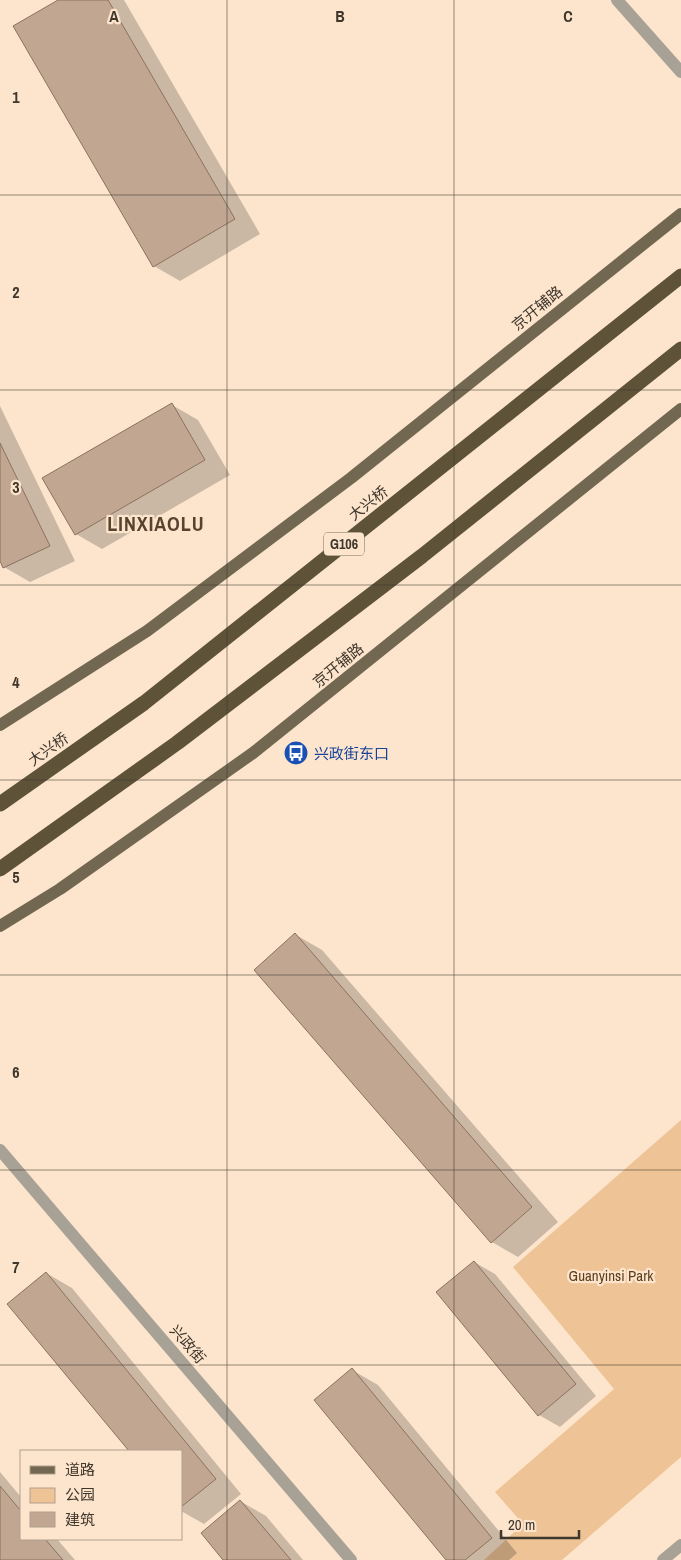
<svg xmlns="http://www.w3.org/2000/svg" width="681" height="1560" font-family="'Archivo Narrow','Noto Sans SC',sans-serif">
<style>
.green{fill:#eec396}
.shadow{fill:#0003}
.building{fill:#c1a692;stroke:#8b725f}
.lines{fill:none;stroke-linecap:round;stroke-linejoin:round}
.minor{stroke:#a8a296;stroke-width:12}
.major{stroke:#726751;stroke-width:12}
.highway{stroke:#5e5239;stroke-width:15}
.grid{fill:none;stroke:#3f362c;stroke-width:1;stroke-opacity:0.55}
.labels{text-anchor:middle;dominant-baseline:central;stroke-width:4.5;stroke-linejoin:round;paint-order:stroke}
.shield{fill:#fde5cd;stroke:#786a5c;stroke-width:1}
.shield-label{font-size:14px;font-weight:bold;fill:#3f362c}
.street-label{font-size:15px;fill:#3f362c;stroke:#fde5cd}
.transit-label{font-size:15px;fill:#164399;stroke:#fde5cd;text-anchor:start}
.park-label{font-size:15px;fill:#5c3e1a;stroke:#fde5cd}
.district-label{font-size:20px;font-weight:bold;letter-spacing:1px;fill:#57432f;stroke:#fde5cd}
.grid-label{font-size:16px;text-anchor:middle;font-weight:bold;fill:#3f362c;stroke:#fde5cd;stroke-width:4.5;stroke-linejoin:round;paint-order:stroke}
</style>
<rect width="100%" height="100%" fill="#fde5cd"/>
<polygon class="green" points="681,1120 681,1457 562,1560 484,1560 523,1524 495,1492 614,1389 513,1267"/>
<g class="shadow">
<polygon points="61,0 124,0 260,234 180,281 154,266"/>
<polygon points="172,405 198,420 230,475 102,549 76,534"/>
<polygon points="0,406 75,561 30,582 4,567 0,558"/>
<polygon points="296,935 322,950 558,1222 518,1257 492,1242"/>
<polygon points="474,1262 495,1274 596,1396 560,1427 539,1415"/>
<polygon points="46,1273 72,1288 241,1494 204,1524 181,1511 181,1451 130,1451 9,1304"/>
<polygon points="352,1370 378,1385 517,1553 509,1560 448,1560"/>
<polygon points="0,1472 21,1497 21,1539 57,1539 75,1560 0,1560"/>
<polygon points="240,1501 266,1516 303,1560 225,1560"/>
</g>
<g class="building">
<polygon points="58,0 108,0 235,219 153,267 13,26"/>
<polygon points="172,403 205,460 75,535 42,478"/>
<polygon points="0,443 50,546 3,568 0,561"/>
<polygon points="295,933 532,1207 491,1243 254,970"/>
<polygon points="474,1261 576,1384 538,1416 436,1292"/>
<polygon points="46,1272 216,1479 181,1507 181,1451 129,1451 7,1304"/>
<polygon points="352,1368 492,1538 465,1560 446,1560 314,1400"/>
<polygon points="0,1486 21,1511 21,1539 45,1539 63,1560 0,1560"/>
<polygon points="240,1500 291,1560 223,1560 201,1533"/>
</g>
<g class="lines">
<g class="minor">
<polyline points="617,0 681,72"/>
<polyline points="0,1150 351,1560"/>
<polyline points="663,1560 681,1545"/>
</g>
<g class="major">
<polyline points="0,725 147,631 351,478 681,214"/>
<polyline points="0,926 60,889 253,753 681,409"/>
</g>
<g class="highway">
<polyline points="0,804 144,703 681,276"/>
<polyline points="0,869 177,743 422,556 681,349"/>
</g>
</g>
<path class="grid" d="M227,0V1560M454,0V1560M0,195H681M0,390H681M0,585H681M0,780H681M0,975H681M0,1170H681M0,1365H681"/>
<defs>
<symbol id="bus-disc" viewBox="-11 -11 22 22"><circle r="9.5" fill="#1a4fb4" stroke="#fde5cd"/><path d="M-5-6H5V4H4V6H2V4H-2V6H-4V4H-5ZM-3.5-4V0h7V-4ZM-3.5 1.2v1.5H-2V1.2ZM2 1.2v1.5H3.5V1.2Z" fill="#fff"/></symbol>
</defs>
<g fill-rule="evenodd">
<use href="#bus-disc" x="282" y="739" width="28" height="28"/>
</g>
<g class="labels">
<rect class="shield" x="324" y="532.5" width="40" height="23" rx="4"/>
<g class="shield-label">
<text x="344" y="544">G106</text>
</g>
<g class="street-label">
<text transform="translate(537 308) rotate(-39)">京开辅路</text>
<text transform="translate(368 503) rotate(-38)">大兴桥</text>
<text transform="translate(338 665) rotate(-39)">京开辅路</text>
<text transform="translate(48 749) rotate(-35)">大兴桥</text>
<text transform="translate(188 1344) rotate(49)">兴政街</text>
</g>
<g class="transit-label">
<text x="314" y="753">兴政街东口</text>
</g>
<g class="park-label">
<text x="611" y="1275">Guanyinsi Park</text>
</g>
<g class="district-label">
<text x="156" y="523">LINXIAOLU</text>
</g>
</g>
<g class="grid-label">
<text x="114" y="22">A</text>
<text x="340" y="22">B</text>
<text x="568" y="22">C</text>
<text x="16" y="103">1</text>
<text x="16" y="298">2</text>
<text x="16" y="493">3</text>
<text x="16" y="688">4</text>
<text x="16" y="883">5</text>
<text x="16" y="1078">6</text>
<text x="16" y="1273">7</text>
</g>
<rect x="20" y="1450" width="162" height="90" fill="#fde5cd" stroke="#b19f8d"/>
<rect x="30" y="1466" width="25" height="8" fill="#726751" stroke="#b19f8d"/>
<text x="65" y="1475" font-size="15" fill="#3f362c">道路</text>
<rect x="30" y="1488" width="25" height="15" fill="#eec396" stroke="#b19f8d"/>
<text x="65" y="1500" font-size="15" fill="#3f362c">公园</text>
<rect x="30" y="1512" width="25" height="15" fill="#c1a692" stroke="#b19f8d"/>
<text x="65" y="1525" font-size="15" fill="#3f362c">建筑</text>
<path d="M501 1530v8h78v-8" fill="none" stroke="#3f362c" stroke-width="2.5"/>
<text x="508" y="1530" font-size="15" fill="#3f362c" stroke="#fde5cd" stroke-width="4" paint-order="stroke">20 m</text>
</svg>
